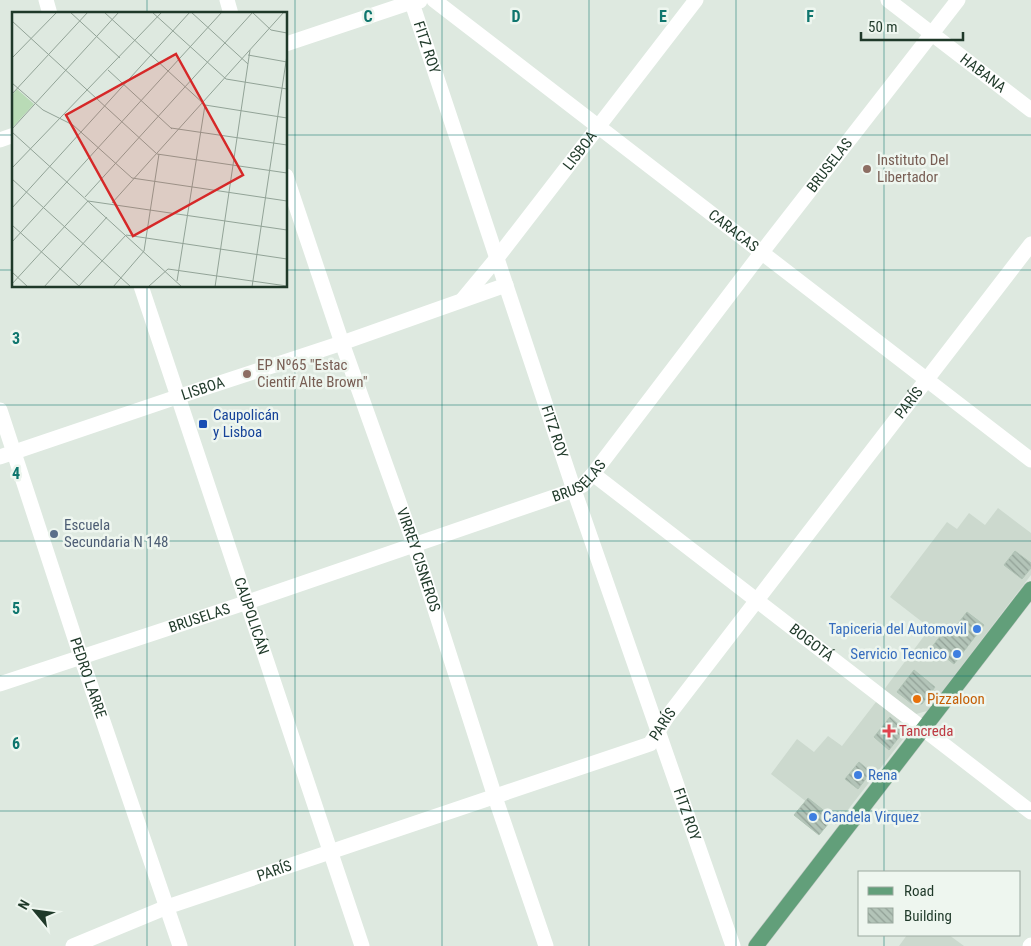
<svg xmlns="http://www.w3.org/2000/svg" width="1031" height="946" font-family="'Roboto Condensed',sans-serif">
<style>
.built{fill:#ccd9ce}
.building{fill:url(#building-back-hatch);stroke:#b0c3b5}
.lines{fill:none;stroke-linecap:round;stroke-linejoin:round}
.major-casing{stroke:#bcc4bf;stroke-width:16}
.minor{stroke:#fff;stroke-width:15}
.major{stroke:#629f7a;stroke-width:15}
.grid{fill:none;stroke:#0f766e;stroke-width:1;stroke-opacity:0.55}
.education-dot{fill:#8d6e63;stroke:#eef6ef;stroke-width:2}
.transit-dot{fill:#1a4fb4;stroke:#eef6ef;stroke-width:2}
.service-dot{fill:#5c6f8a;stroke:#eef6ef;stroke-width:2}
.shop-dot{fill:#3f7fe0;stroke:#eef6ef;stroke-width:2}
.food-dot{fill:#e8710a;stroke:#eef6ef;stroke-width:2}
.health-dot{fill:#e0444e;stroke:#eef6ef;stroke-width:2}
.labels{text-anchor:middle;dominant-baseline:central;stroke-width:5;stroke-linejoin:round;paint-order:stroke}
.street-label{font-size:15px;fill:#1f3929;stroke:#eef6ef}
.education-label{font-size:15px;fill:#785e54;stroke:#eef6ef;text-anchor:start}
.transit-label{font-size:15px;fill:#164399;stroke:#eef6ef;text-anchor:start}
.service-label{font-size:15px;fill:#4e5e75;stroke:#eef6ef;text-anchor:start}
.shop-label{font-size:15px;fill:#366cbe;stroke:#eef6ef;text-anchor:end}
.food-label{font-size:15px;fill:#c56008;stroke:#eef6ef;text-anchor:start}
.health-label{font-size:15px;fill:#be3a42;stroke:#eef6ef;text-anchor:start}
.inset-road{fill:none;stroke:#92a397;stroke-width:1}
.view{fill:#d62828;fill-opacity:0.15;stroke:#d62828;stroke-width:2.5}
.inset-edge{fill:none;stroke:#1f3929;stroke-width:2.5}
.grid-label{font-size:16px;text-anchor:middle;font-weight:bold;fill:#0f766e;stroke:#eef6ef;stroke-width:5;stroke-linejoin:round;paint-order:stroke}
</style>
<defs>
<pattern id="building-back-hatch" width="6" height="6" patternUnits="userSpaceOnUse" patternTransform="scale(1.25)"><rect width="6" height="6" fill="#b3c4b8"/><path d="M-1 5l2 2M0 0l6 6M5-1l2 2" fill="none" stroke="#91a096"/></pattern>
</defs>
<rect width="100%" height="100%" fill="#dee9e0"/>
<g class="built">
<polygon points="998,508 1031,533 1031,575 927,711 916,714 883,691 930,628 890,597 947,522 957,529 969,513 985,525"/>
<polygon points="876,702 906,725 908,729 907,734 836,825 771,774 797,739 814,752 828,736 842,746"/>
<polygon points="907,935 949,935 964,946 899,946"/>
</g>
<g class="building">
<polygon points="1015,551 1031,563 1031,568 1022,579 1004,565"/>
<polygon points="967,612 984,625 954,664 932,647 944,631 949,635"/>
<polygon points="914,670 935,687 922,704 911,703 897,692"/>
<polygon points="890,717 900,726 900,736 889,750 874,737"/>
<polygon points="859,762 871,772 858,789 845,779"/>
<polygon points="808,798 833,818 819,835 794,815"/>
</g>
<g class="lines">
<defs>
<polyline id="major" points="756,946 1031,589"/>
</defs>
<use href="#major" class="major-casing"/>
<g class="minor">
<polyline points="46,0 50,14"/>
<polyline points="227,0 231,14"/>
<path id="s1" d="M411,0L574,490L733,946"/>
<path id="s2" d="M434,0L1031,460"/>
<path id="s3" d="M888,0L1031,110"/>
<polyline points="286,44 412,2 420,1"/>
<polyline points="0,140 14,135"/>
<path id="s4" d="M286,176L342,343L414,544L495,797L546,946"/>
<path id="s5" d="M141,286L362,946"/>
<path id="s6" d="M463,299L497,258L696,0"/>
<path id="s7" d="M0,410L81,657L180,946"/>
<path id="s8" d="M0,457L177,397L342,343L506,285"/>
<path id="s9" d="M593,474L1031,812"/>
<path id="s10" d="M0,684L248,602L574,490L583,485L593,474L762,252L958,0"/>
<path id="s11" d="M73,946L167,907L650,744L667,717L1031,244"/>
<polyline points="1030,946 1031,945"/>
</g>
<use href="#major" class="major"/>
</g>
<path class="grid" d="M147,0V14M295,0V946M442,0V946M589,0V946M736,0V946M884,0V872M0,135H14M286,135H1031M0,270H14M286,270H1031M147,286V946M0,405H1031M0,541H1031M0,676H1031M0,811H1031M884,935V946"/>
<g class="education-dot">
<circle cx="867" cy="169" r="5"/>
<circle cx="247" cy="374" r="5"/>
</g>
<rect class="transit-dot" x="198" y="419" width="10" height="10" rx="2.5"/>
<circle class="service-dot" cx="54" cy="534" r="5"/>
<g class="shop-dot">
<circle cx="977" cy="629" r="5"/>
<circle cx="957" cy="654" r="5"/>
<circle cx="858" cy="775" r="5"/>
<circle cx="813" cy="817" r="5"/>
</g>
<circle class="food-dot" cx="917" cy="699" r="5"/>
<path class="health-dot" d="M886.5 723.5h5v5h5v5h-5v5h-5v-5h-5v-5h5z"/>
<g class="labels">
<g class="street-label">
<text stroke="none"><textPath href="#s1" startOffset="50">FITZ ROY</textPath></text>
<text stroke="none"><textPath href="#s3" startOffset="120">HABANA</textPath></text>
<text stroke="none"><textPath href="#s6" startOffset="189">LISBOA</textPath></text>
<text stroke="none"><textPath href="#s10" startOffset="1020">BRUSELAS</textPath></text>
<text stroke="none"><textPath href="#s2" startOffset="378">CARACAS</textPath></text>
<text stroke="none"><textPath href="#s8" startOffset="214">LISBOA</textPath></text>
<text stroke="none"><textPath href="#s11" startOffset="1040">PARÍS</textPath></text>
<text stroke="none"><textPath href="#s1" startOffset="455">FITZ ROY</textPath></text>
<text stroke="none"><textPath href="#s10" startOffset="615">BRUSELAS</textPath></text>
<text stroke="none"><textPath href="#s4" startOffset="406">VIRREY CISNEROS</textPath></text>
<text stroke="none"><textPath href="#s5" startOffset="348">CAUPOLICÁN</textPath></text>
<text stroke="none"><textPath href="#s10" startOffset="210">BRUSELAS</textPath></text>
<text stroke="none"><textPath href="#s9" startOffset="276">BOGOTÁ</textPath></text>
<text stroke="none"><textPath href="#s7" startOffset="282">PEDRO LARRE</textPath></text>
<text stroke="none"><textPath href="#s11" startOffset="635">PARÍS</textPath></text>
<text stroke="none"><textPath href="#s1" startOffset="860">FITZ ROY</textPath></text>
<text stroke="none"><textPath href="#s11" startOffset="215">PARÍS</textPath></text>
</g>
<g class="education-label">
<text x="877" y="160">Instituto Del<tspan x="877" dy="17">Libertador</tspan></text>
<text x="257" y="365">EP Nº65 "Estac<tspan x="257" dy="17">Cientif Alte Brown"</tspan></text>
</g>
<g class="transit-label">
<text x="213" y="415">Caupolicán<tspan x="213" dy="17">y Lisboa</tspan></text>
</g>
<g class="service-label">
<text x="64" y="525">Escuela<tspan x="64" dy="17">Secundaria N 148</tspan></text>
</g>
<g class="shop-label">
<text x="967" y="629">Tapiceria del Automovil</text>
<text x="947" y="654">Servicio Tecnico</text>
<text x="868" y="775" text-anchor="start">Rena</text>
<text x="823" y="817" text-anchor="start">Candela Virquez</text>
</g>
<g class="food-label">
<text x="927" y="699">Pizzaloon</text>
</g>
<g class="health-label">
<text x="899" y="731">Tancreda</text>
</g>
</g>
<g transform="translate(12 12)">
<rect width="275" height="275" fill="#dee9e0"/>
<path d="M5,77L22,92L0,116V83Z" fill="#b9dbb6"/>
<path class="inset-road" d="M58,0L108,46M92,0L193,93L275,106M140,0L214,67L275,77M179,0L236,52M240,0L259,18L275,21M0,9L145,142L275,161M236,43L275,50M0,46L45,0M96,58L160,117M0,71L31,98L61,113L120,166L275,189M0,82L76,0M159,116L275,133M0,117L107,0M0,120L170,275M0,156L150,0M0,167L119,275M73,185L241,0M76,189L275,218M100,191L272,0M0,196L178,0M0,213L68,275M0,230L210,0M0,260L16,275M165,269L193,93M0,272L76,189M32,275L95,205M66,275L114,223L275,247M101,275L132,239L147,142M136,275L156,257L275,274M203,275L238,38M240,275L275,43"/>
<path class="view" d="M164,42L231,163L121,224L54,103Z"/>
<rect width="275" height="275" class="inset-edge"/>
</g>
<g class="grid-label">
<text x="368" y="22">C</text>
<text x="516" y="22">D</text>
<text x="663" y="22">E</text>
<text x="810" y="22">F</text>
<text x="16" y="344">3</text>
<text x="16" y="479">4</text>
<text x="16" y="614">5</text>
<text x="16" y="749">6</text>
</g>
<rect x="858" y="871" width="162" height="65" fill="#eef6ef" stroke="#9baaa0"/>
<rect x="868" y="887" width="25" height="8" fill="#629f7a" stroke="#9baaa0"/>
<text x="904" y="896" font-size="15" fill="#1f3929">Road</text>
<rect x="868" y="908" width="25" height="15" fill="url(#building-back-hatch)" stroke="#9baaa0"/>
<text x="904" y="921" font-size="15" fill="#1f3929">Building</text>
<g transform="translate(35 911) rotate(299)" stroke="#eef6ef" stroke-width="4" paint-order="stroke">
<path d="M0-4L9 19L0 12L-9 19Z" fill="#1f3929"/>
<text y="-8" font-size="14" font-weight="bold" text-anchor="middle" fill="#1f3929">N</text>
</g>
<path d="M861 32v8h102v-8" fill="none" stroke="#1f3929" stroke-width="2.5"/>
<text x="868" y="32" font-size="15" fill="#1f3929" stroke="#eef6ef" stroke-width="4" paint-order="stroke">50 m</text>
</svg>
